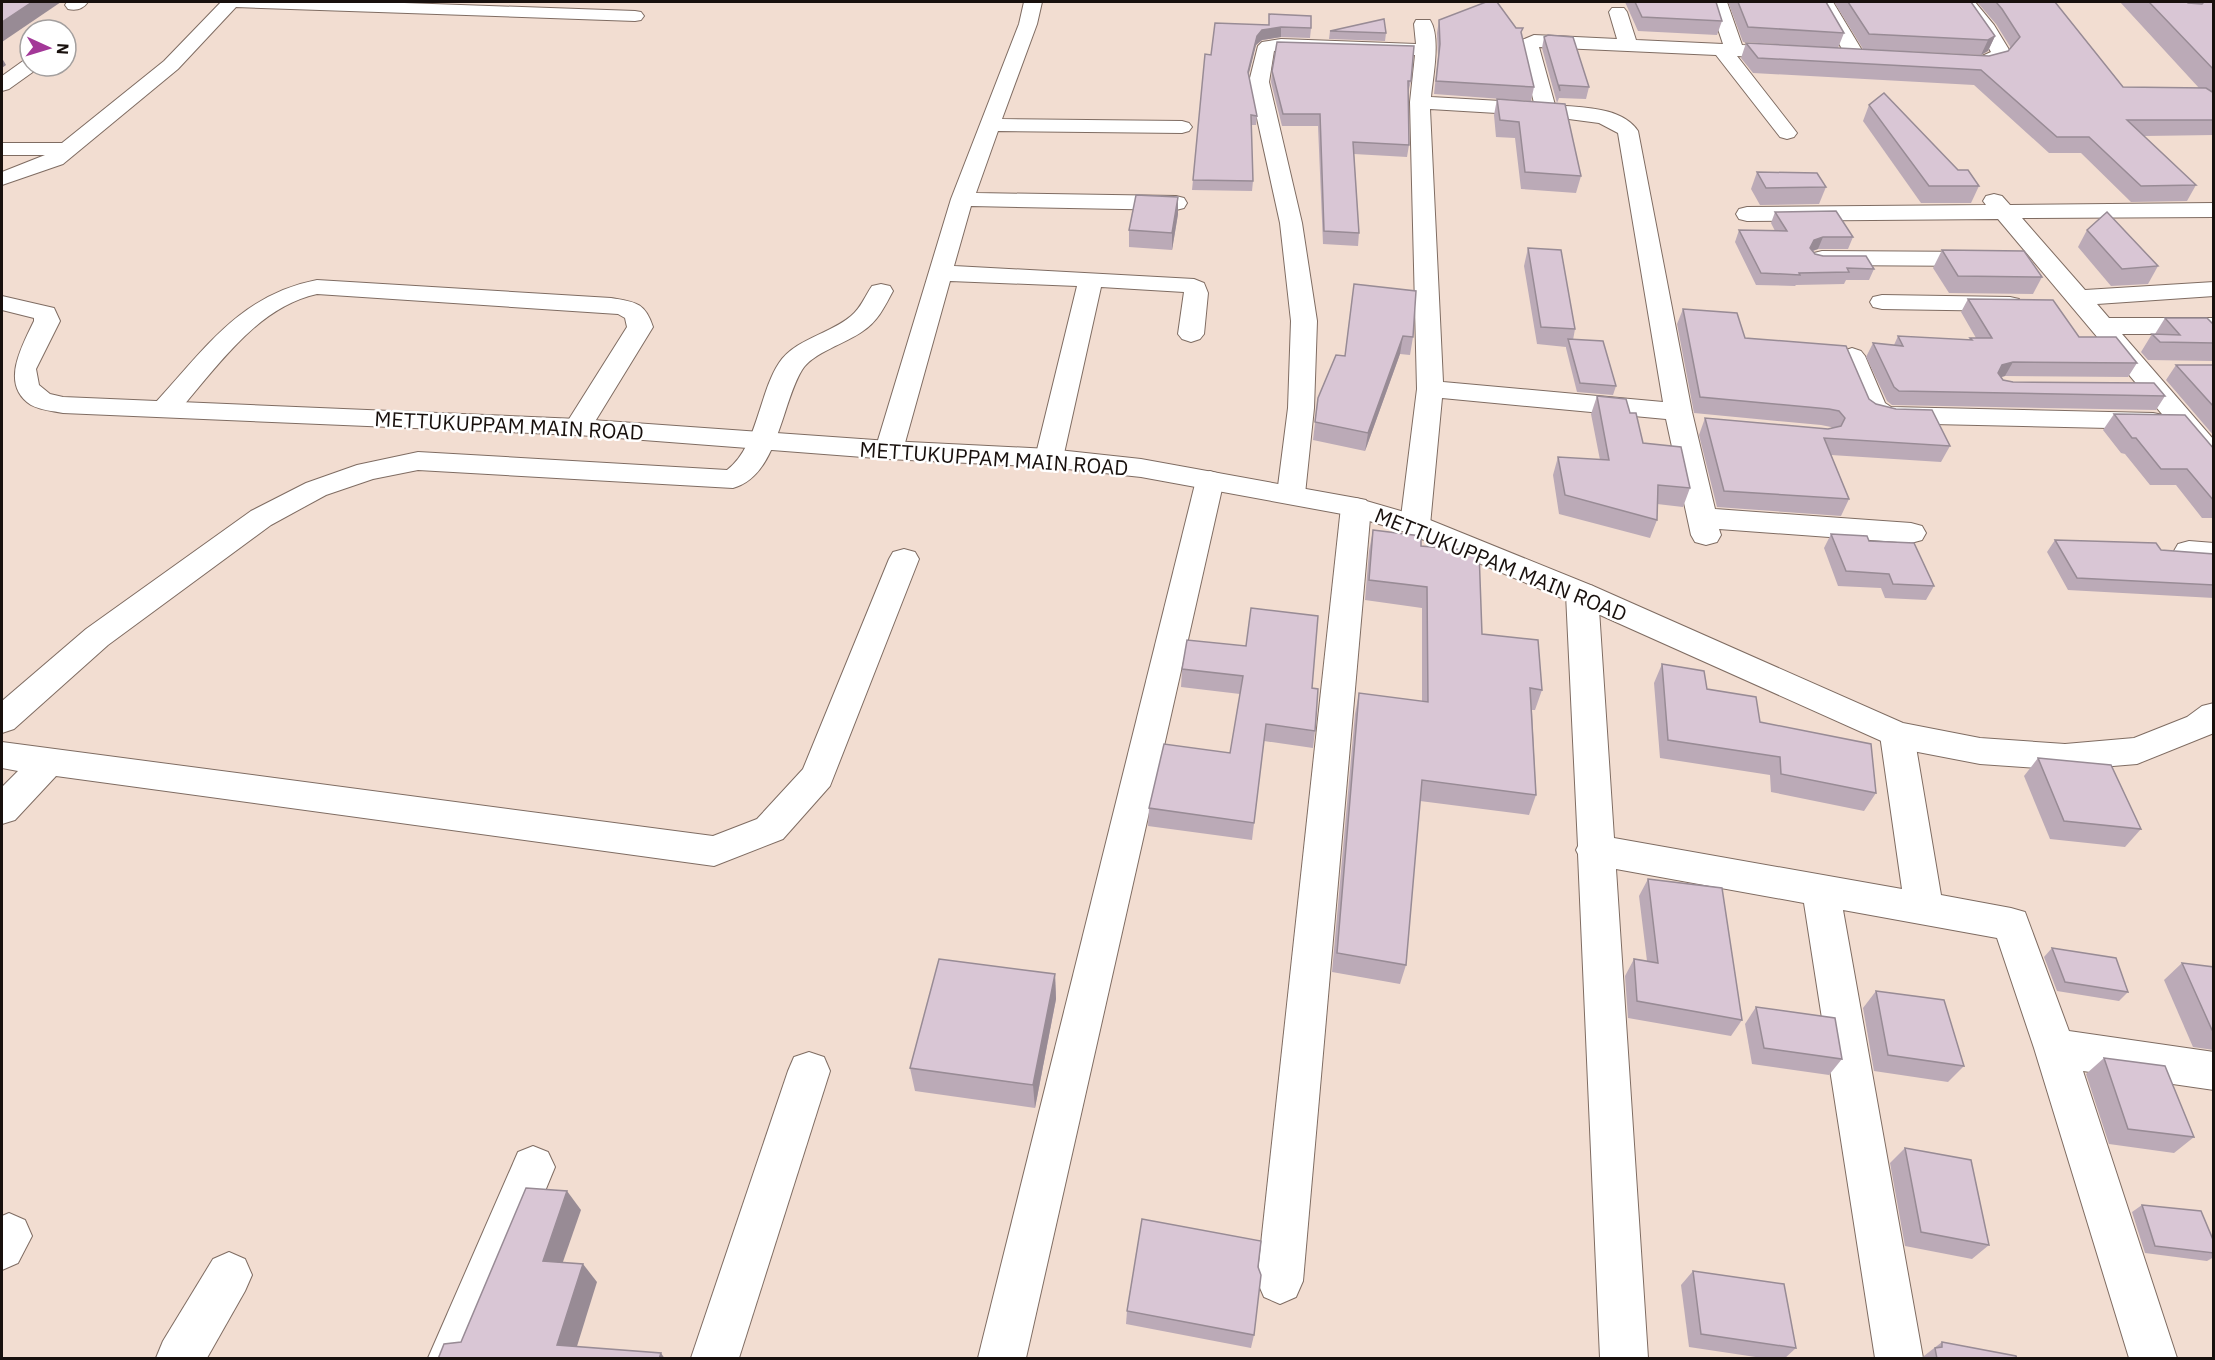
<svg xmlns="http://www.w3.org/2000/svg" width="2215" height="1360" font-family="'IBM Plex Sans',sans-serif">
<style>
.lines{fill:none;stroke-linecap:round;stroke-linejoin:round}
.minor-casing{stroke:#7f6c62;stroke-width:2}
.major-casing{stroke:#7f6c62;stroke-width:2}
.minor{fill:#fff;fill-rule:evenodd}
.major{fill:#fff;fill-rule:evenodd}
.wall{fill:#bbaab7}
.shaded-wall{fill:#988b95}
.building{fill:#d9c6d5;stroke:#988b95;stroke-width:1.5}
.labels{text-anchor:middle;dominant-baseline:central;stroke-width:5;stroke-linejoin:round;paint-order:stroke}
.street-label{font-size:21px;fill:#18100d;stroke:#fff}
</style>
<rect width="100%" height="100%" fill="#f2ddd1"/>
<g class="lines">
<defs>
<g id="minor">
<path d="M67,2H88C83,9 76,11 68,9L65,5Z"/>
<polygon points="221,2 376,2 635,11 641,12 644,16 641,20 635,21 236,7 178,69 63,164 2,185 2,172 45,155 2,155 2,143 62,143 164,61"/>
<polygon points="1024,2 1042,2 1037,24 1002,119 1182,121 1189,123 1192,127 1189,131 1182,133 998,131 976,193 1176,196 1184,198 1187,203 1184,208 1176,210 971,206 954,266 1194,279 1204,283 1208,293 1204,334 1200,339 1191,342 1182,339 1178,334 1184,292 1101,287 1063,458 1059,464 1049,467 1039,464 1035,458 1077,286 950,281 903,450 899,456 889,459 879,456 875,450 951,199 1019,24"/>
<path d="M1709,2H1727L1742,45L1787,47L1794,49L1797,53L1794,57L1787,59L1737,56L1794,129L1797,133L1794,137L1787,139L1780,137L1716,55L1539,47L1555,105C1581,108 1621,106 1638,131L1692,412L1715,509L1911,523L1922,526L1926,533L1922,540L1911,543L1719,529L1721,535L1717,542L1706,545L1695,542L1691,535L1666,419L1442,398L1430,525L1425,532L1415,535L1405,532L1400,525L1417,389L1410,102L1415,55L1274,51L1269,82L1302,223L1317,321L1314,408L1305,494L1301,501L1291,503L1281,501L1277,494L1288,408L1291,321L1280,223L1249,82L1258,46L1262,42L1281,39L1416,44L1414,24L1416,20H1430C1441,37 1433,76 1431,97L1534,103L1520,44L1522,40L1534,35L1617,39L1609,12L1612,8H1624L1627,12L1636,40L1723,44ZM1430,109L1546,116L1599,123L1618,133L1663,402L1443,382Z"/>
<polygon points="1815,2 1833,2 1866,57 1863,61 1849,61"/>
<path d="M1957,2H1975L1994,25L2011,53C1999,70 1973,71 1954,66L1951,62L1954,58L1982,56L1991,52L1979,31Z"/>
<polygon points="30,59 30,66 39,66 37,69 9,89 2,91 2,76 23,61"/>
<polygon points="1994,194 2002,196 2010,205 2214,203 2214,217 2022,218 2085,290 2214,282 2214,296 2097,304 2109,318 2214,318 2214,334 2122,334 2214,440 2214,467 2204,464 1998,219 1747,221 1739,219 1736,214 1739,209 1747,207 1986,205 1983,201 1986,196"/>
<polygon points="1822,251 1984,252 1992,254 1996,259 1992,264 1984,266 1822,265 1814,263 1810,258 1814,253"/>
<path d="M317,280L611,298C635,302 645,302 653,327L588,433L578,435L568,433L564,427L627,327L625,318L618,314L317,294C256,307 215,370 176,414L166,416L156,414L153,408L156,402C206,348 240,295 317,280Z"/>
<path d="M881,284L890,286L893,291C885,306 878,321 863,331C847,343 812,353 802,370C781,404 778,476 733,488L418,470L373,479L326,495L271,525L108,645L14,729L2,733V701L86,629L251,511L306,483L357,465L418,452L727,470C757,448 759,393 779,363C795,339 830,334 851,316C861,308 865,296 872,286Z"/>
<polygon points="1882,295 2010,297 2019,299 2022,304 2019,309 2010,311 1882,309 1873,307 1870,302 1873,297"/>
<polygon points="1852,348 1861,351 1865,356 1885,403 1891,407 2153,413 2163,415 2167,421 2163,427 2153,429 1888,423 1869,418 1863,413 1839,356 1843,351"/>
<polygon points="1210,471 1220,474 1224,480 1026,1358 978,1358 1196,480 1200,474"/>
<polygon points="1356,498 1366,500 1371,507 1303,1281 1296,1297 1280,1304 1264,1297 1257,1281 1341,507 1346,500"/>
<polygon points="2189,541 2214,543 2214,563 2178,558 2174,551 2178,544"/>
<polygon points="904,549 915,552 919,559 830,786 783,839 714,866 56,776 15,820 2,824 2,787 18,771 2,768 2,742 713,836 757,819 803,769 889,559 893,552"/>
<polygon points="1582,583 1593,586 1598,594 1614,838 1902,889 1880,735 1885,726 1897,722 1909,726 1914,735 1941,895 2011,908 2025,912 2069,1031 2214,1052 2214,1090 2083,1071 2177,1358 2129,1358 2034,1048 1997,938 1843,910 1923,1358 1875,1358 1804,903 1616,869 1648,1358 1600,1358 1578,854 1576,850 1578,846 1566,594 1571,586"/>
<polygon points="809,1052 824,1057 830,1071 739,1358 691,1358 788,1071 794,1057"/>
<polygon points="533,1146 548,1152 555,1167 476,1358 428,1358 518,1152"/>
<polygon points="9,1213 25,1220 32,1236 18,1263 2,1270 2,1216"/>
<polygon points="229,1252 245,1259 252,1275 245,1291 207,1358 156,1358 163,1341 213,1259"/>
</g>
<path id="major" d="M2,296L54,308L60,321L36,369L39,385L50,394L63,397L578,419L889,441L1049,449L1141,459L1356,498L1425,518L1593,586L1903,723L1980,738L2065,744L2134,738L2187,717L2202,706L2214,703V733L2137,764L2065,770L1980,764L1897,748L1571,602L1405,532L1353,516L1141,477L1049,467L889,459L578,435L63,413C53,411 40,410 31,405C0,385 21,348 34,321V318L2,310Z"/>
</defs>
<use href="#minor" class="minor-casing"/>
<use href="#major" class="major-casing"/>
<use href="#minor" class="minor"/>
<use href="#major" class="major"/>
</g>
<g class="wall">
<polygon points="117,2 143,2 141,3"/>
<polygon points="1625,2 1716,2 1722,21 1717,35 1638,31"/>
<polygon points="1728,2 1826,2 1844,33 1838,48 1743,42"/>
<polygon points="1834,2 1971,2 1995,36 1988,51 1981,55 1863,49"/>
<polygon points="1977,2 2055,2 2123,87 2199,88 2120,2 2214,2 2214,135 2144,136 2196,185 2187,201 2131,202 2081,153 2049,153 1974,85 1753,73 1741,58 1746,43 1989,56 2008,51 2011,48 1996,24"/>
<polygon points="1439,20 1521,35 1534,87 1531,101 1434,94 1438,57 1437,33"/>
<polygon points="1215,23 1311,28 1310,38 1281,37 1262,40 1256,45 1248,75 1257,116 1256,125 1251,125 1253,181 1252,191 1192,190 1193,180 1211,55"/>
<polygon points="1330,31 1386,33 1385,41 1329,39"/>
<polygon points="1544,37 1589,87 1586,99 1559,98 1557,103 1542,48"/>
<polygon points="1272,71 1411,81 1408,93 1409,145 1407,157 1354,154 1359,233 1358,246 1323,244 1318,126 1282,126 1271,82"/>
<polygon points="1497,99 1581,176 1576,193 1521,189 1515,138 1496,137 1494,115"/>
<polygon points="1869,105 1979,186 1971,203 1921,203 1863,121"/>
<polygon points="1757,172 1826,187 1819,204 1760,205 1751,189"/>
<polygon points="1178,197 1178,214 1172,250 1129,247 1129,230"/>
<polygon points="1775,212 1853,237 1848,249 1818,249 1813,251 1815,254 1874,269 1869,280 1846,280 1844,284 1796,285 1795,286 1756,285 1735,242 1739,230 1775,231 1771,223"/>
<polygon points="2087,230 2158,266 2148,284 2111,286 2078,247"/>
<polygon points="1528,248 1575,329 1573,340 1616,386 1613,395 1577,392 1566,348 1566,347 1537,344 1524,266"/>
<polygon points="1942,250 2042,277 2033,294 1949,293 1933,268"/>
<polygon points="1354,284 1413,337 1410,355 1400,354 1365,451 1313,440 1318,398 1345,356"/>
<polygon points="1968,299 2079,337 2137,363 2128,377 2005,376 2001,377 2003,380 2013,382 2165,396 2156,410 1892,405 1887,401 1866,357 1873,343 1894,345 1898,336 1969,340 1970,338 1976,338 1961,312"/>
<polygon points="1683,309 1869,399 1876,404 1950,446 1941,462 1831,455 1849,499 1841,516 1717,507 1699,435 1705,418 1828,429 1832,428 1831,427 1821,425 1694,413 1677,324"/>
<polygon points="2165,318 2214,325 2214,361 2148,360 2141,352 2152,334 2155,334"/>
<polygon points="2176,365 2214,365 2214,436 2166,380"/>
<polygon points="1597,396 1630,413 1643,443 1690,488 1683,507 1657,504 1657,520 1650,538 1559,514 1553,475 1558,457 1600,460 1591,414"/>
<polygon points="2114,414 2214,449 2214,518 2202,518 2176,485 2150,485 2125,454 2121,453 2103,430"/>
<polygon points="1373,530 1421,546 1482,634 1542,690 1535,710 1532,710 1536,795 1529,815 1420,801 1406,965 1400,984 1332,972 1355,714 1359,693 1422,702 1422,608 1365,600 1369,551"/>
<polygon points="1831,534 1869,541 1934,586 1926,600 1885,598 1881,588 1838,586 1824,548"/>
<polygon points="2055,540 2161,550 2214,554 2214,598 2068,590 2047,552"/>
<polygon points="1187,640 1312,688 1315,731 1313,748 1264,741 1252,840 1148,826 1149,808 1230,753 1240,694 1181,687 1182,669"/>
<polygon points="1662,664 1707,689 1876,793 1864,811 1771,792 1770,775 1660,758 1654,683"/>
<polygon points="2038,758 2141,829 2125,847 2050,839 2024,776"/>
<polygon points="1648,879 1742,1020 1731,1036 1628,1018 1625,976 1634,959 1647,961 1639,896"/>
<polygon points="2052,948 2128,992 2119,1001 2057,991 2044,957"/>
<polygon points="2182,963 2214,967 2214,1050 2193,1047 2164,980"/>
<polygon points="1055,974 1056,999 1035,1108 915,1091 910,1068"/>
<polygon points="1876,991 1964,1066 1948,1082 1874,1071 1863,1008"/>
<polygon points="1756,1007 1842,1059 1829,1075 1752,1064 1745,1024"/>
<polygon points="2104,1058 2194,1137 2174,1153 2109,1144 2086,1074"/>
<polygon points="1905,1148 1989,1245 1972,1259 1905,1246 1890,1163"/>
<polygon points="2142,1205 2214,1242 2214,1257 2207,1261 2145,1253 2132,1212"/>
<polygon points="1258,1267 1254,1335 1251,1348 1126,1324 1127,1311"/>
<polygon points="1693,1271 1796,1348 1784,1359 1769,1359 1689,1347 1681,1285"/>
<polygon points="1942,1342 2017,1359 1920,1359"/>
</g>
<g class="shaded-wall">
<polygon points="32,2 61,2 2,42 2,22"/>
<polygon points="1281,27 1281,37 1262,40 1256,45 1247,81 1248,72 1257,36 1262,30"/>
<polygon points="1995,36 1988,51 1981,55 1988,40"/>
<polygon points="2,58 6,65 2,68"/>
<polygon points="1178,197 1178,214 1172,250 1172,233"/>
<polygon points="1823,237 1818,249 1809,252 1805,259 1814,240"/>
<polygon points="1403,336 1400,354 1365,451 1368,433"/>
<polygon points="2013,362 2005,376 1994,379 2002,365"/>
<polygon points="1055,974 1056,999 1035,1108 1033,1085"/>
<polygon points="567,1191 581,1210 557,1279 543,1261"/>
<polygon points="583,1264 597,1282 573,1359 557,1345"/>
<polygon points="661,1353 665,1359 659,1359"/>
</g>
<g class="building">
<polygon points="2,2 32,2 2,22"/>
<polygon points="1486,2 1497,2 1516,28 1523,28 1521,32 1534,87 1436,81 1440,44 1439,20"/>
<polygon points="1635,2 1716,2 1722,21 1642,17"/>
<polygon points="1738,2 1826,2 1844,33 1748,27"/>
<polygon points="1848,2 1971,2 1995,36 1988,40 1869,34"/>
<polygon points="1996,2 2055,2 2123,87 2206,88 2214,93 2214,120 2127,120 2196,185 2141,186 2089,137 2057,137 1981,70 1758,58 1746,43 1989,56 2008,51 2020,37 2002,9"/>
<polygon points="2149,2 2187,2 2188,3 2202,4 2204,2 2214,2 2214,70"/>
<polygon points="1269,14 1311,16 1311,28 1281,27 1262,30 1257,36 1248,72 1257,116 1251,115 1253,181 1193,180 1205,54 1211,55 1215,23 1269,25"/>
<polygon points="1384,19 1386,33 1330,31"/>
<polygon points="1548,35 1573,37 1589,87 1559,85 1560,91 1544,37"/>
<polygon points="1277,42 1414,46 1411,81 1408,81 1409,145 1353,142 1359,233 1324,231 1320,114 1283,114 1272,71"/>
<polygon points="1884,93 1958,170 1968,170 1979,186 1929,186 1869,105"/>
<polygon points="1497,99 1565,104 1581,176 1525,172 1519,122 1500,120"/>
<polygon points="1757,172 1817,173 1826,187 1766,188"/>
<polygon points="1136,195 1178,197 1172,233 1129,230"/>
<polygon points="1836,211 1853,237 1823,237 1814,240 1810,248 1815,254 1823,256 1866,256 1874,269 1847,268 1849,272 1799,273 1800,275 1761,273 1739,230 1787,231 1775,212"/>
<polygon points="2107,212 2158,266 2122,269 2087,230"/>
<polygon points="1528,248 1561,250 1575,329 1541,327"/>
<polygon points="1942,250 2024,251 2042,277 1958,276"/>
<polygon points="1354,284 1416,291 1413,337 1403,336 1368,433 1315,422 1318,398 1336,355 1345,356"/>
<polygon points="1968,299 2053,300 2079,337 2116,337 2137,363 2013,362 2002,365 1998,373 2003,380 2013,382 2154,383 2165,396 1899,391 1894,387 1873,343 1903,346 1898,336 1972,340 1970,338 1992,338"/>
<polygon points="1683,309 1737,313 1745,338 1846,346 1869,399 1876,404 1896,409 1932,410 1950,446 1824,438 1849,499 1724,491 1705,418 1828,429 1841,426 1845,418 1839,411 1829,409 1700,397"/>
<polygon points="2165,318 2207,318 2214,325 2214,343 2160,342 2152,334 2180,335"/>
<polygon points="1568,339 1603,341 1616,386 1580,383"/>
<polygon points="2176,365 2214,365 2214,407"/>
<polygon points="1597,396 1626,399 1630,413 1636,413 1643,443 1681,447 1690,488 1658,485 1657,520 1565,495 1558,457 1609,460"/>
<polygon points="2114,414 2185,415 2214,449 2214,501 2187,469 2161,469 2136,438 2132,438"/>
<polygon points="1373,530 1421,536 1421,546 1479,551 1482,634 1538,640 1542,690 1530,688 1536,795 1422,780 1406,965 1337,953 1359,693 1428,702 1427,587 1369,580"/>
<polygon points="1831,534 1867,536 1869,541 1914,543 1934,586 1893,584 1889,574 1846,571"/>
<polygon points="2055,540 2156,543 2161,550 2214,554 2214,585 2077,578"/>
<polygon points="1251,608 1318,616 1312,688 1318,689 1315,731 1266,724 1254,823 1149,808 1164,744 1230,753 1243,676 1182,669 1187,640 1246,646"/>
<polygon points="1662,664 1704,671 1707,689 1756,697 1760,722 1871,744 1876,793 1781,774 1780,757 1668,740"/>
<polygon points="2038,758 2111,765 2141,829 2064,821"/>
<polygon points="1648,879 1722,888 1742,1020 1637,1001 1634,959 1658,963"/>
<polygon points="2052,948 2116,958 2128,992 2065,982"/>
<polygon points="939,959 1055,974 1033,1085 910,1068"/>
<polygon points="2182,963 2214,967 2214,1030 2212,1030"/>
<polygon points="1876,991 1944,1000 1964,1066 1888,1055"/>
<polygon points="1756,1007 1835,1018 1842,1059 1764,1048"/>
<polygon points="2104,1058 2165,1066 2194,1137 2128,1129"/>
<polygon points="1905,1148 1971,1160 1989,1245 1921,1232"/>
<polygon points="526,1188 567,1191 543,1261 583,1264 557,1345 661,1353 659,1359 438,1359 444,1344 461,1342"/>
<polygon points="2142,1205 2201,1211 2214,1242 2214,1253 2155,1246"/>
<polygon points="1142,1219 1261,1241 1258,1267 1261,1275 1254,1335 1127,1311"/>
<polygon points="1693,1271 1784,1284 1796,1348 1701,1334"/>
<polygon points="1942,1342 2016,1356 2017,1359 1937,1359 1935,1348 1942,1347"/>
</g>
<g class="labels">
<g class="street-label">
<text transform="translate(509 425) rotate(3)">METTUKUPPAM MAIN ROAD</text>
<text transform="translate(994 458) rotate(4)">METTUKUPPAM MAIN ROAD</text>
<text transform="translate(1501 564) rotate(22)">METTUKUPPAM MAIN ROAD</text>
</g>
</g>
<rect width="2215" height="1360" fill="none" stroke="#18100d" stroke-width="6"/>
<g transform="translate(48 48) rotate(94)"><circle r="28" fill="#ffffff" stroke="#a39f9e" stroke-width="1.5"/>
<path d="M0-4.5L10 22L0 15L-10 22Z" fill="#a33898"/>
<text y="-9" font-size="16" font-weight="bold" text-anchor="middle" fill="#18100d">N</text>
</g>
</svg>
